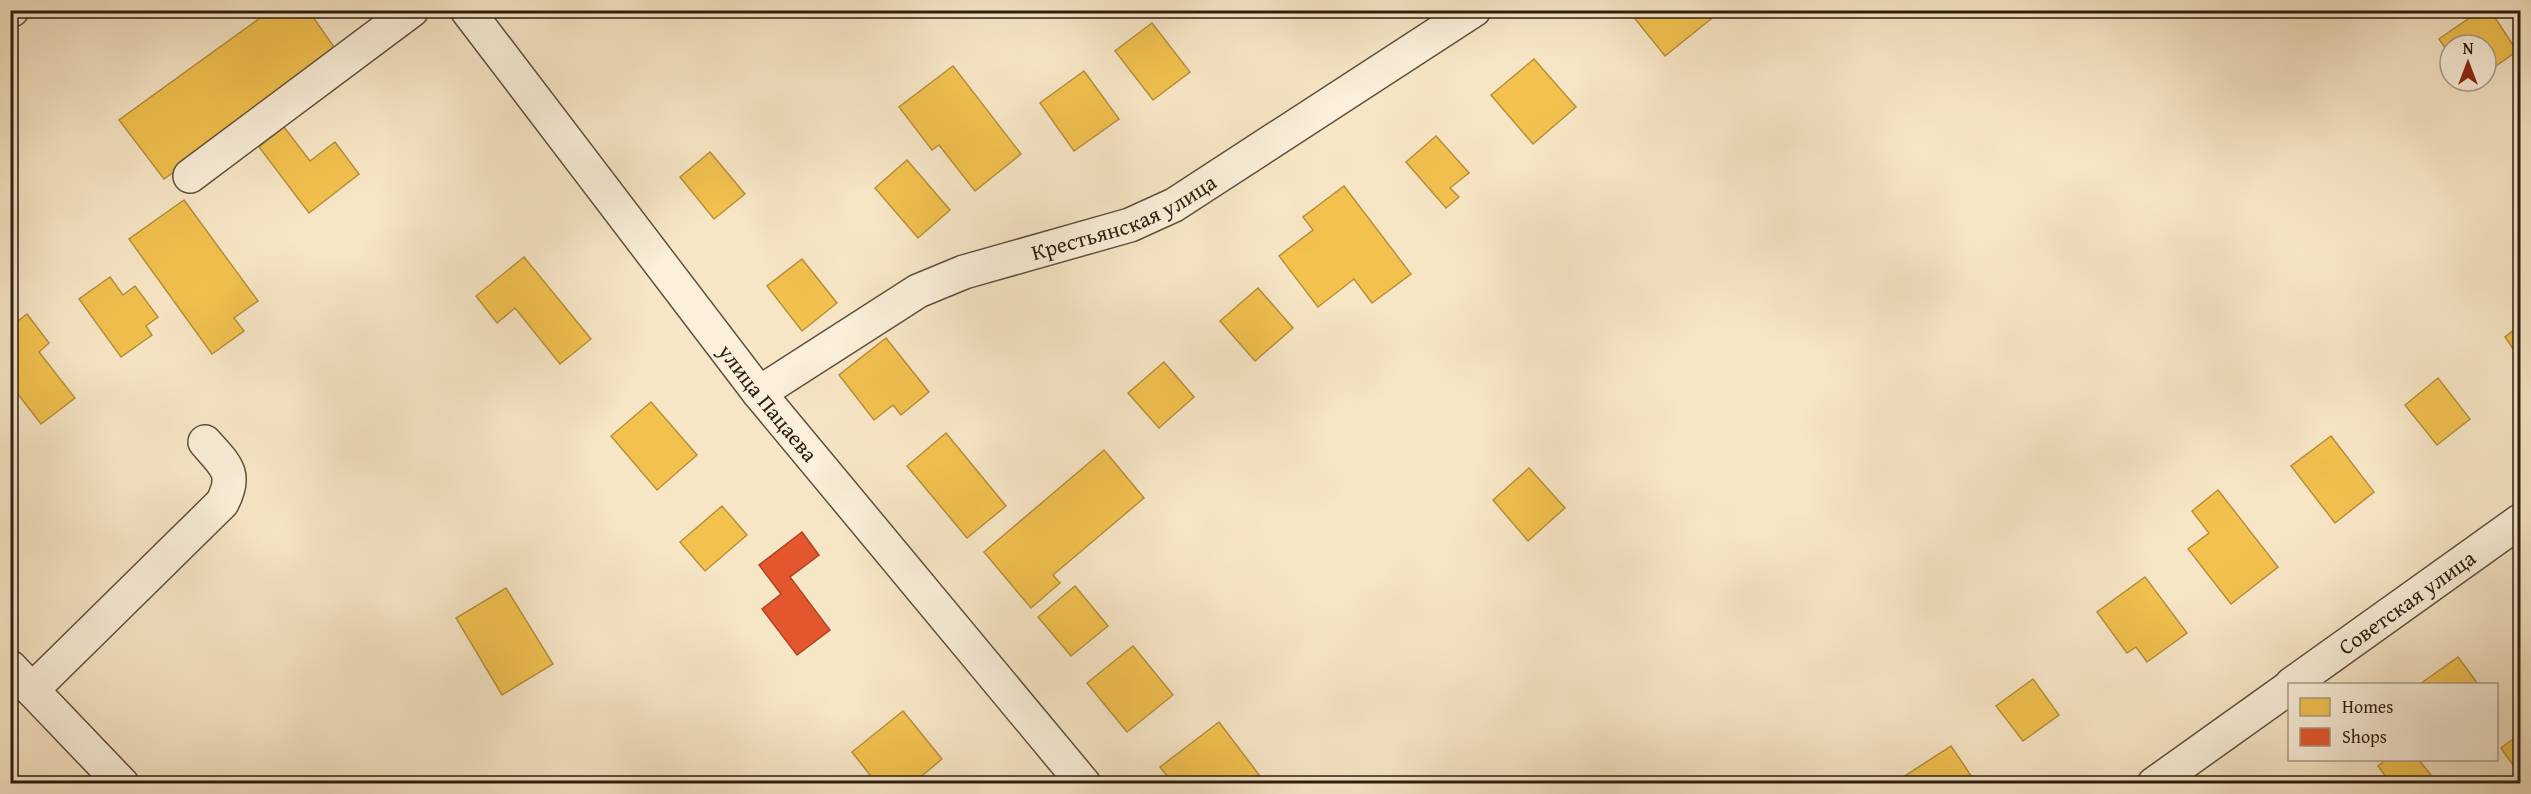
<svg xmlns="http://www.w3.org/2000/svg" width="2531" height="794" font-family="'Gentium Book Plus',serif">
<style>
.homes{fill:#f2c14e;stroke:#b7903b;stroke-width:1.5}
.shops{fill:#e4572e;stroke:#ad4625;stroke-width:1.5}
.lines{fill:none;stroke-linecap:round;stroke-linejoin:round}
.minor-casing{stroke:#5f503d;stroke-width:36}
.minor{stroke:#faefda;stroke-width:33}
.labels{text-anchor:middle;dominant-baseline:central;stroke-width:6;stroke-linejoin:round;paint-order:stroke}
.street-label{font-size:22px;fill:#2c1e0f;stroke:#faefda}
</style>
<rect width="100%" height="100%" fill="#f7e6c6"/>
<filter id="stains"><feTurbulence type="fractalNoise" baseFrequency=".00333" numOctaves="4"/><feColorMatrix values="0 0 0 0 .2 0 0 0 0 .09 0 0 0 0 .02 0 0 0 .5 -.17"/></filter>
<radialGradient id="worn" r=".72"><stop offset=".6" stop-color="#630" stop-opacity="0"/><stop offset="1" stop-color="#630" stop-opacity=".3"/></radialGradient>
<g class="homes">
<polygon points="271,10 308,10 339,54 164,179 119,120"/>
<polygon points="1263,10 1279,10 1269,18"/>
<polygon points="1628,10 1706,10 1712,18 1665,56"/>
<polygon points="2481,10 2490,10 2517,51 2486,73 2486,45 2450,45 2450,55 2439,39"/>
<polygon points="1152,23 1190,72 1153,100 1115,51"/>
<polygon points="1534,59 1576,107 1533,144 1491,95"/>
<polygon points="953,66 1021,154 975,191 939,145 932,150 899,107"/>
<polygon points="1084,71 1119,119 1074,151 1040,103"/>
<polygon points="284,127 310,161 335,142 359,174 309,213 259,147"/>
<polygon points="1436,136 1469,173 1450,188 1459,197 1446,208 1406,162"/>
<polygon points="710,152 745,194 714,219 680,177"/>
<polygon points="907,160 950,210 918,238 875,188"/>
<polygon points="1344,186 1411,274 1372,303 1354,279 1318,307 1279,256 1313,230 1303,217"/>
<polygon points="184,200 258,301 234,318 244,331 212,354 129,239"/>
<polygon points="524,257 591,339 560,364 515,308 497,323 476,296"/>
<polygon points="802,259 837,303 802,331 767,286"/>
<polygon points="110,277 123,295 135,286 158,317 146,326 152,335 121,357 79,299"/>
<polygon points="1258,288 1293,328 1255,361 1220,321"/>
<polygon points="27,314 49,343 39,352 75,398 41,424 10,384 10,327"/>
<polygon points="2520,325 2520,359 2505,337"/>
<polygon points="886,338 929,392 901,415 893,405 874,420 839,375"/>
<polygon points="1164,362 1194,397 1159,428 1128,393"/>
<polygon points="2438,378 2470,419 2437,445 2405,405"/>
<polygon points="651,402 697,455 657,490 611,436"/>
<polygon points="946,433 1006,506 967,538 907,466"/>
<polygon points="2331,436 2374,492 2335,523 2291,466"/>
<polygon points="1104,450 1144,498 1053,575 1060,583 1031,608 984,552"/>
<polygon points="1529,468 1565,508 1528,541 1493,500"/>
<polygon points="2218,490 2278,567 2231,604 2188,549 2209,533 2192,511"/>
<polygon points="722,506 747,535 705,571 680,542"/>
<polygon points="2145,577 2187,633 2147,662 2136,647 2127,653 2097,612"/>
<polygon points="1075,586 1108,626 1071,656 1038,617"/>
<polygon points="506,588 553,664 502,695 456,618"/>
<polygon points="1133,646 1173,695 1127,732 1087,683"/>
<polygon points="2458,657 2478,684 2420,684"/>
<polygon points="2033,679 2059,715 2023,741 1996,706"/>
<polygon points="903,711 942,759 912,784 877,784 852,752"/>
<polygon points="1219,722 1266,784 1173,784 1160,767"/>
<polygon points="2520,734 2520,775 2501,748"/>
<polygon points="1951,746 1976,783 1899,784 1897,781"/>
<polygon points="2386,760 2419,760 2438,784 2391,784 2378,766"/>
</g>
<polygon class="shops" points="802,532 819,555 790,577 830,630 797,655 762,609 781,594 759,565"/>
<g class="lines">
<defs>
<g id="minor">
<path id="s1" d="M467,10L759,393L1084,784"/>
<polyline points="10,11 12,10"/>
<polyline points="190,176 412,10"/>
<path id="s2" d="M759,393L918,291L964,272L1130,225L1174,205L1474,10"/>
<polyline points="10,667 122,784"/>
<path id="s3" d="M2292,684L2520,521"/>
<path d="M32,690L222,503C238,473 225,465 205,442"/>
<polyline points="2154,784 2290,687"/>
</g>
</defs>
<use href="#minor" class="minor-casing"/>
<use href="#minor" class="minor"/>
</g>
<g class="labels">
<g class="street-label">
<text stroke="none"><textPath href="#s2" startOffset="408">Крестьянская улица</textPath></text>
<text stroke="none"><textPath href="#s1" startOffset="495">улица Пацаева</textPath></text>
<text stroke="none"><textPath href="#s3" startOffset="141">Советская улица</textPath></text>
</g>
</g>
<rect width="2531" height="794" fill="none" stroke="#f7e6c6" stroke-width="36"/>
<rect x="12" y="12" width="2507" height="770" fill="none" stroke="#2c1e0f" stroke-width="3"/>
<rect x="18" y="18" width="2495" height="758" fill="none" stroke="#2c1e0f" stroke-width="1.5"/>
<rect x="2288" y="683" width="210" height="78" fill="#faefda" stroke="#a89b89" stroke-width="1.5"/>
<rect x="2300" y="698" width="30" height="18" fill="#f2c14e" stroke="#a89b89" stroke-width="1.5"/>
<text x="2342" y="713" font-size="18" fill="#2c1e0f">Homes</text>
<rect x="2300" y="728" width="30" height="18" fill="#e4572e" stroke="#a89b89" stroke-width="1.5"/>
<text x="2342" y="743" font-size="18" fill="#2c1e0f">Shops</text>
<g transform="translate(2468 63)"><circle r="28" fill="#faefda" stroke="#a89b89" stroke-width="1.5"/>
<path d="M0-4.5L10 22L0 15L-10 22Z" fill="#8f2418"/>
<text y="-9" font-size="16" font-weight="bold" text-anchor="middle" fill="#2c1e0f">N</text>
</g>
<rect width="100%" height="100%" filter="url(#stains)"/>
<rect width="100%" height="100%" fill="url(#worn)"/>
</svg>
